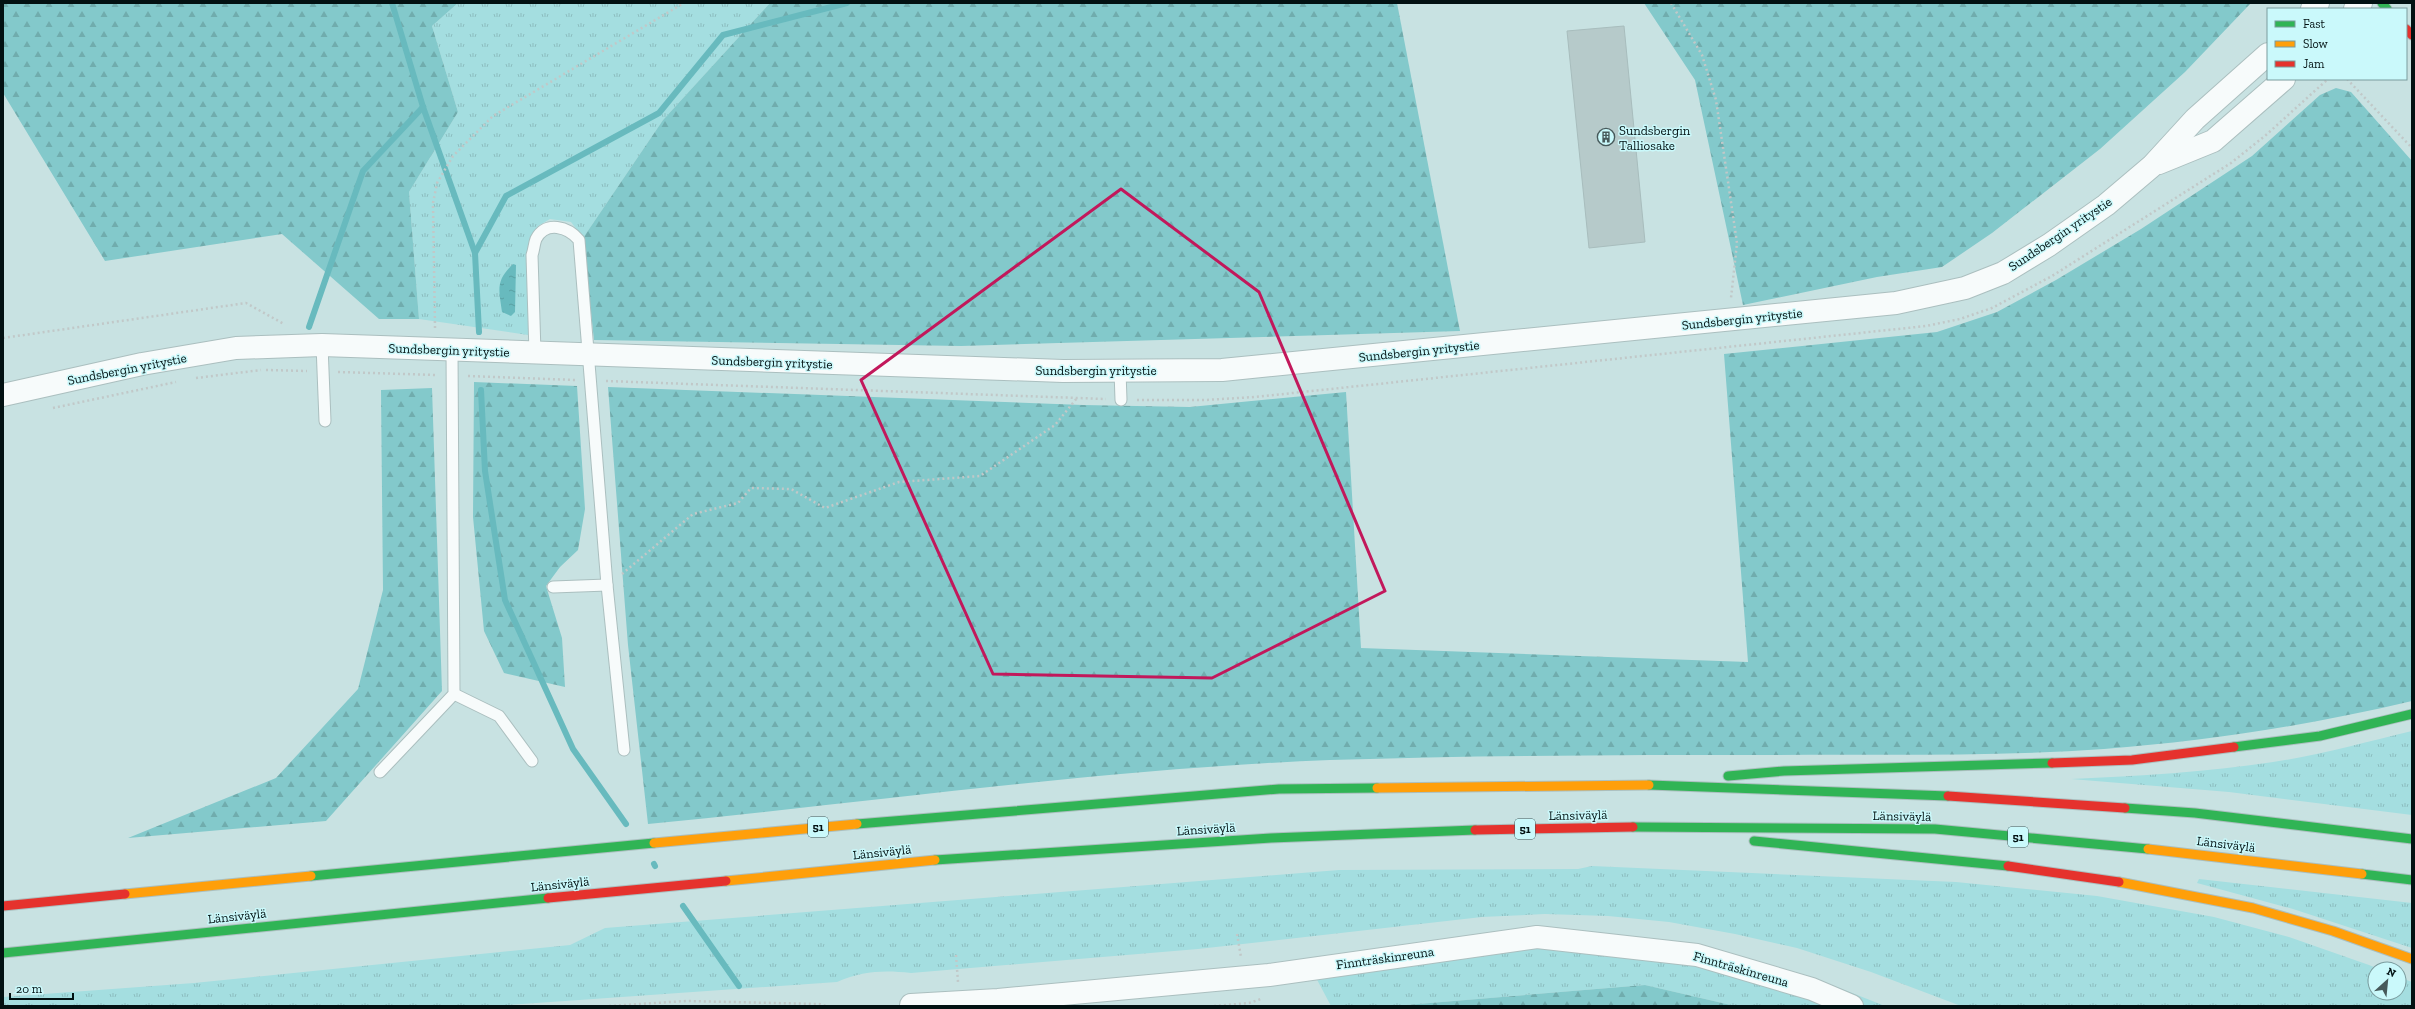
<svg xmlns="http://www.w3.org/2000/svg" width="2415" height="1009" font-family="'Zilla Slab',serif">
<style>
.grass{fill:url(#grass-tufts)}
.forest{fill:url(#forest-firs)}
.water{fill:url(#water-ripples)}
.lines{fill:none;stroke-linecap:round;stroke-linejoin:round}
.stream{stroke:#68babe;stroke-width:6}
.building{fill:#b6caca;stroke:#a8bdbd}
.lane-casing{stroke:#abbfbf;stroke-width:13}
.street-casing{stroke:#abbfbf;stroke-width:24}
.fast-casing{stroke:#abbfbf;stroke-width:11}
.slow-casing{stroke:#abbfbf;stroke-width:11}
.jam-casing{stroke:#abbfbf;stroke-width:11}
.path{stroke:#c1c8c8;stroke-width:2.5;stroke-dasharray:2 3;stroke-linecap:butt}
.lane{stroke:#f7fbfb;stroke-width:11}
.street{stroke:#f7fbfb;stroke-width:22}
.fast{stroke:#30b455;stroke-width:9}
.slow{stroke:#ff9f0a;stroke-width:9}
.jam{stroke:#e5322d;stroke-width:9}
.marked{fill:none;stroke:#c2185b;stroke-width:3;stroke-linejoin:round}
.labels{text-anchor:middle;dominant-baseline:central;stroke-width:3;stroke-linejoin:round;paint-order:stroke}
.shield{fill:#caf9fb;stroke:#3e5758;stroke-width:1}
.shield-label{font-size:12px;font-weight:bold;fill:#021112}
.poi-label{font-size:13px;fill:#021112;stroke:#caf9fb;text-anchor:start}
.street-label{font-size:13px;fill:#021112;stroke:#caf9fb}
</style>
<defs>
<pattern id="grass-tufts" width="24" height="20" patternUnits="userSpaceOnUse"><rect width="24" height="20" fill="#a4dee0"/><path d="M3 7l-1-3M5 7V3M7 7l1-3M15 17l-1-3M17 17v-4M19 17l1-3" fill="none" stroke="#8cbdbf"/></pattern>
<pattern id="forest-firs" width="22" height="20" patternUnits="userSpaceOnUse"><rect width="22" height="20" fill="#83c9cb"/><path d="M5 1l3.5 6h-7zM16 11l3.5 6h-7z" fill="#70acad"/></pattern>
<pattern id="water-ripples" width="26" height="14" patternUnits="userSpaceOnUse"><rect width="26" height="14" fill="#68babe"/><path d="M2 4q2-2 4 0t4 0M15 11q2-2 4 0t4 0" fill="none" stroke="#599fa2"/></pattern>
</defs>
<rect width="100%" height="100%" fill="#c8e2e2"/>
<g class="grass">
<polygon points="458,3 770,3 663,120 583,238 571,222 550,219 538,226 529,244 528,335 419,319 409,192 458,112 432,26"/>
<path d="M2412,731V815L2229,792L2071,779C2139,776 2206,772 2273,762C2320,755 2366,742 2412,731Z"/>
<path d="M1592,866L1956,882L2097,896L2214,917L2289,937L2369,965L2379,969H2375V993H2399V977L2412,982V1006H1961L1871,972L1797,948L1735,934L1669,922L1608,916L1545,914L1482,917L1198,949L911,973C883,970 863,971 837,982L494,1006H3V997L194,983L570,945L605,928L1339,870L1578,869Z"/>
<polygon points="2199,879 2412,903 2412,948 2293,909 2197,883"/>
<polygon points="1555,937 1776,967 1837,987 1885,1006 1735,1006 1645,985 1394,1006 1331,1006 1306,959"/>
</g>
<g class="forest">
<polygon points="3,3 458,3 432,26 458,112 409,192 419,319 379,319 282,234 105,261 3,93"/>
<polygon points="770,3 1397,3 1460,331 961,346 594,340 583,238 663,120"/>
<polygon points="1644,3 2251,3 2185,72 2100,149 1992,233 1942,267 1877,277 1743,305 1695,80"/>
<path d="M2336,88L2351,92L2412,161V701C2311,725 2208,741 2104,749C1995,757 1885,754 1775,755C1627,755 1478,755 1330,760C1102,769 875,802 648,824L628,645L608,387L1083,405L1190,407L1346,392L1361,648L1748,662L1724,354L1937,332L1997,312L2056,280L2141,229L2252,156L2320,95Z"/>
<polygon points="474,382 577,386 585,509 578,550 560,567 546,586 562,638 565,687 504,673 484,631 473,517"/>
<polygon points="432,388 442,691 326,821 128,838 276,778 358,689 383,590 381,390"/>
<polygon points="1645,985 1735,1006 1394,1006"/>
</g>
<path class="water" d="M513,264L516,265L515,312L511,316L502,312C499,290 495,281 513,264Z"/>
<g class="lines">
<g class="stream">
<polyline points="392,3 423,107 475,253"/>
<polyline points="309,327 363,171 423,107"/>
<polyline points="479,332 475,253 506,196 659,113 723,35 847,3"/>
<polyline points="481,390 485,471 505,600 573,749 626,824"/>
<polyline points="654,864 655,866"/>
<polyline points="683,906 739,986"/>
</g>
</g>
<polygon class="building" points="1624,26 1645,242 1589,248 1567,31"/>
<g class="lines">
<defs>
<g id="lane">
<polyline points="322,345 325,421"/>
<path d="M535,353L532,255C534,250 534,244 536,239C546,220 568,227 579,240L607,585L624,750"/>
<polyline points="1120,371 1121,400"/>
<polyline points="553,587 607,585"/>
<polyline points="454,694 499,716 532,761"/>
<polyline points="380,772 454,694 452,350"/>
</g>
<g id="street">
<polyline points="2312,9 2318,3"/>
<polyline points="2355,9 2361,3"/>
<polyline points="2159,163 2213,141 2284,79"/>
<polyline points="3,395 142,364 236,348 322,345 1063,371 1222,370 1896,303 1965,288 2003,273 2049,245 2106,205 2152,166 2195,119 2268,54"/>
<polyline points="911,1005 998,1000 1269,975 1537,937 1697,955 1812,989 1852,1006"/>
</g>
<g id="fast">
<polyline points="2382,3 2387,9"/>
<polyline points="2234,747 2320,736 2412,714"/>
<polyline points="1728,776 1784,771 2052,763"/>
<polyline points="1649,785 1948,796"/>
<polyline points="2125,808 2195,813 2412,839"/>
<polyline points="857,824 1279,789 1377,788"/>
<polyline points="1633,827 1935,829 2148,849"/>
<polyline points="1754,841 2008,866"/>
<polyline points="935,860 1271,838 1475,830"/>
<polyline points="2362,874 2412,880"/>
<polyline points="311,876 654,843"/>
<polyline points="3,953 548,898"/>
</g>
<g id="slow">
<polyline points="1377,788 1649,785"/>
<polyline points="654,843 857,824"/>
<polyline points="2148,849 2362,874"/>
<polyline points="726,881 935,860"/>
<polyline points="2119,882 2253,908 2333,931 2412,959"/>
<polyline points="125,894 311,876"/>
</g>
<g id="jam">
<polyline points="2406,29 2412,35"/>
<polyline points="2052,763 2132,760 2234,747"/>
<polyline points="1948,796 2125,808"/>
<polyline points="1475,830 1633,827"/>
<polyline points="2008,866 2119,882"/>
<polyline points="548,898 726,881"/>
<polyline points="3,906 125,894"/>
</g>
</defs>
<use href="#lane" class="lane-casing"/>
<use href="#street" class="street-casing"/>
<use href="#fast" class="fast-casing"/>
<use href="#slow" class="slow-casing"/>
<use href="#jam" class="jam-casing"/>
<g class="path">
<polyline points="1671,3 1702,55 1716,100 1737,243 1731,298"/>
<polyline points="2347,79 2412,148"/>
<polyline points="435,328 433,203 437,183 453,156 493,116 684,3"/>
<polyline points="3,338 246,303 284,324"/>
<polyline points="266,370 307,371"/>
<polyline points="338,372 437,375"/>
<polyline points="468,376 575,380"/>
<polyline points="196,378 261,370"/>
<polyline points="606,381 1106,399"/>
<polyline points="1137,400 1205,400 1255,397 1926,326 1960,319 1992,308 2052,276 2231,163 2266,135 2328,79"/>
<polyline points="53,408 176,382"/>
<polyline points="622,574 693,514 738,503 751,488 791,489 825,508 899,482 980,476 1055,425 1077,398"/>
<polyline points="1237,934 1241,957"/>
<polyline points="956,955 958,982"/>
<polyline points="609,1006 686,1001 819,1004 826,1006"/>
<polyline points="1214,1006 1249,1003 1261,999"/>
</g>
<use href="#lane" class="lane"/>
<use href="#street" class="street"/>
<use href="#fast" class="fast"/>
<use href="#slow" class="slow"/>
<use href="#jam" class="jam"/>
</g>
<path class="marked" d="M1121,189L1259,292L1385,591L1212,678L993,674L861,380Z"/>
<defs>
<symbol id="building-ring" viewBox="-11 -11 22 22"><circle r="9.5" fill="#caf9fb" stroke="#475a5b" stroke-width="1.5"/><path d="M-4-6H4V6H1V3H-1V6H-4ZM-2.5-4.3h1.7v1.8h-1.7ZM.8-4.3h1.7v1.8H.8ZM-2.5-1h1.7V.8h-1.7ZM.8-1h1.7V.8H.8Z" fill="#475a5b"/></symbol>
</defs>
<g fill-rule="evenodd">
<use href="#building-ring" x="1596" y="127" width="20" height="20"/>
</g>
<g class="labels">
<g class="shield">
<rect x="808" y="817" width="20" height="20" rx="3"/>
<rect x="1515" y="819" width="20" height="20" rx="3"/>
<rect x="2008" y="827" width="20" height="20" rx="3"/>
</g>
<g class="shield-label">
<text x="818" y="827">51</text>
<text x="1525" y="829">51</text>
<text x="2018" y="837">51</text>
</g>
<g class="poi-label">
<text x="1619" y="130">Sundsbergin<tspan x="1619" dy="15">Talliosake</tspan></text>
</g>
<g class="street-label">
<text transform="translate(2060 234) rotate(-34)">Sundsbergin yritystie</text>
<text transform="translate(1742 319) rotate(-6)">Sundsbergin yritystie</text>
<text transform="translate(449 350) rotate(2)">Sundsbergin yritystie</text>
<text transform="translate(1419 351) rotate(-6)">Sundsbergin yritystie</text>
<text transform="translate(772 362) rotate(2)">Sundsbergin yritystie</text>
<text transform="translate(127 369) rotate(-11)">Sundsbergin yritystie</text>
<text x="1096" y="370">Sundsbergin yritystie</text>
<text transform="translate(1578 815) rotate(-1)">Länsiväylä</text>
<text transform="translate(1902 816) rotate(1)">Länsiväylä</text>
<text transform="translate(1206 829) rotate(-4)">Länsiväylä</text>
<text transform="translate(2226 844) rotate(7)">Länsiväylä</text>
<text transform="translate(882 852) rotate(-6)">Länsiväylä</text>
<text transform="translate(560 884) rotate(-6)">Länsiväylä</text>
<text transform="translate(237 916) rotate(-6)">Länsiväylä</text>
<text transform="translate(1385 958) rotate(-8)">Finnträskinreuna</text>
<text transform="translate(1741 969) rotate(16)">Finnträskinreuna</text>
</g>
</g>
<rect width="2415" height="1009" fill="none" stroke="#021112" stroke-width="8"/>
<rect x="2267" y="8" width="140" height="72" fill="#caf9fb" stroke="#7a9c9e"/>
<rect x="2275" y="21" width="20" height="6" fill="#30b455" stroke="#7a9c9e"/>
<text x="2303" y="28" font-size="12" fill="#021112">Fast</text>
<rect x="2275" y="41" width="20" height="6" fill="#ff9f0a" stroke="#7a9c9e"/>
<text x="2303" y="48" font-size="12" fill="#021112">Slow</text>
<rect x="2275" y="61" width="20" height="6" fill="#e5322d" stroke="#7a9c9e"/>
<text x="2303" y="68" font-size="12" fill="#021112">Jam</text>
<g transform="translate(2387 981) rotate(27)"><circle r="19" fill="#caf9fb" stroke="#7a9c9e"/>
<path d="M0-3L7 15L0 10L-7 15Z" fill="#475a5b"/>
<text y="-6" font-size="11" font-weight="bold" text-anchor="middle" fill="#021112">N</text>
</g>
<path d="M10 993v6h63v-6" fill="none" stroke="#021112" stroke-width="2"/>
<text x="16" y="993" font-size="12" fill="#021112" stroke="#caf9fb" stroke-width="3" paint-order="stroke">20 m</text>
</svg>
